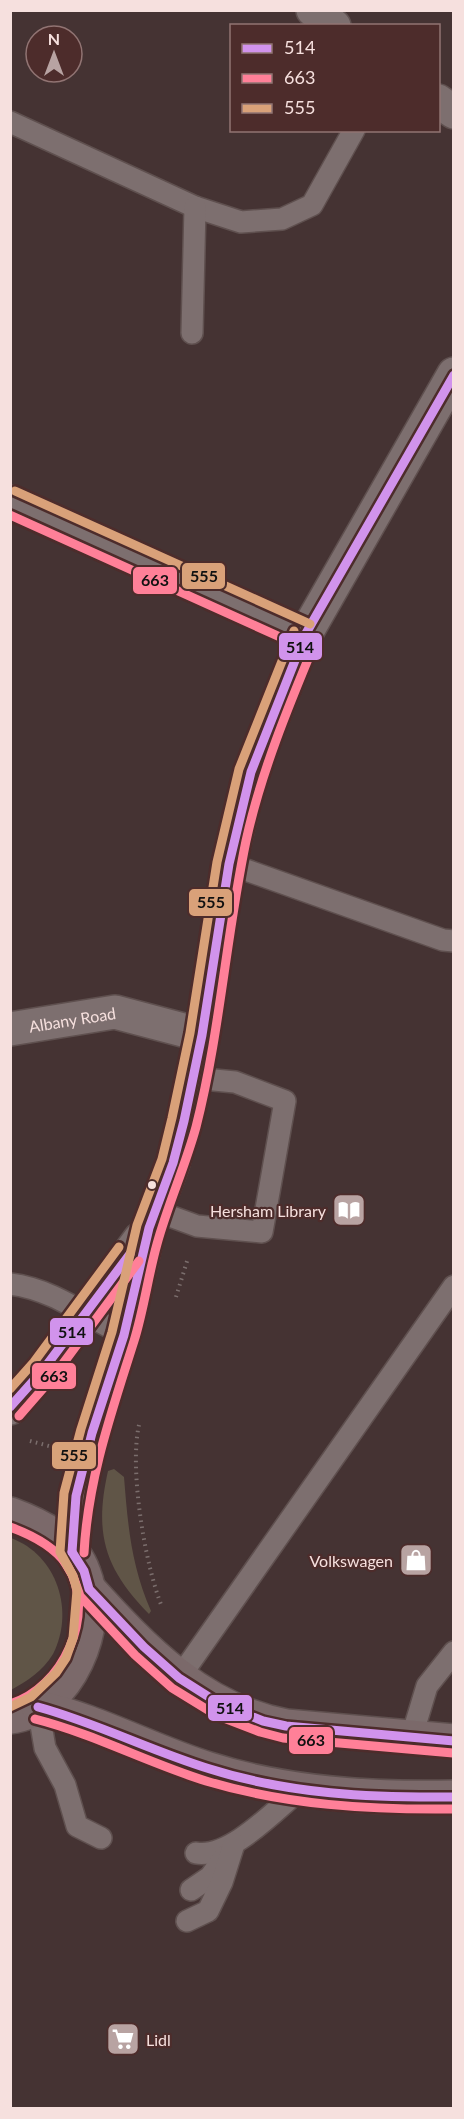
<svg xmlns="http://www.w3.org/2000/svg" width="464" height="2119" font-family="Lato,sans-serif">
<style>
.green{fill:#605547}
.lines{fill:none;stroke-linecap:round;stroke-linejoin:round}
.service-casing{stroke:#5f504f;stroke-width:24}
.minor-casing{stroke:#5f504f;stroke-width:36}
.tertiary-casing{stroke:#5f504f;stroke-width:36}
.primary-casing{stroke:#5f504f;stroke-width:36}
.path{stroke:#7b6e6d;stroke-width:4;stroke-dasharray:1.5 4.5;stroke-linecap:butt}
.service{stroke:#7d6f6f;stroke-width:21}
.minor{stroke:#7d6f6f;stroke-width:33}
.tertiary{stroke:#7d6f6f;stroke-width:33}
.primary{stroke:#7b696a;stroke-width:33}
.bus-1-casing{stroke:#4d2c2b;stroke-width:14}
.bus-2-casing{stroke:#4d2c2b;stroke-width:14}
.bus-3-casing{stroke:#4d2c2b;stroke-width:14}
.bus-1{stroke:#d193ec;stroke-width:9}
.bus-2{stroke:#ff8098;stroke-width:9}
.bus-3{stroke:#d9a179;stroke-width:9}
.bus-dot{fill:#f6e0de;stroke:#4d2c2b;stroke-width:2}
.labels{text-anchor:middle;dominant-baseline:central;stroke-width:4.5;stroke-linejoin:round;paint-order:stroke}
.street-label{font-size:16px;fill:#f6e0de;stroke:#4d2c2b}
.poi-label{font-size:16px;fill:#f6e0de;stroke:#4d2c2b;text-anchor:end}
.line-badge{stroke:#4d2c2b;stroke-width:2}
.pale-badge-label{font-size:16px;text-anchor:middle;font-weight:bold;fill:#111}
</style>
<rect width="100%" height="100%" fill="#453333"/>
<g class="green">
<path d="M114,1469L124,1477C128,1526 131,1565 151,1611L149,1614C104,1568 94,1533 108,1471Z"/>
<path d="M11,1538C57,1555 75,1611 53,1654C43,1671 27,1681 11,1690Z"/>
</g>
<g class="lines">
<defs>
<g id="service">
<polyline points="10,122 195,207 241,222 282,219 312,205 354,130"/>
<polyline points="192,333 195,207"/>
<polyline points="229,864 443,940 454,941"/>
<polyline points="156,1211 197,1226 262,1232 285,1101 235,1082 193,1078"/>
<path d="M10,1284C53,1289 86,1316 124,1335"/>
<polyline points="179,1678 454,1286"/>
<polyline points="38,1707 45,1748 65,1785 77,1826 101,1838"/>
<polyline points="411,1739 427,1686 454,1652"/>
<path d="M196,1853C230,1859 275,1810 301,1789"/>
<polyline points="191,1890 210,1877 225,1856"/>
<polyline points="187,1921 208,1911 222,1882 234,1844"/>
</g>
<g id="minor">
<polyline points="313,10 334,26"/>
<polyline points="438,101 454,112"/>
<polyline points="10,502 305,635"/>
<path id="s1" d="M10,1029L115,1012L202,1035"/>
</g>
<g id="tertiary">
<polyline points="10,1408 43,1370 140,1239"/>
<polyline points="72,1552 76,1496 92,1433 124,1335 149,1228 173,1163 184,1121 202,1035 229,864 251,772 305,635 454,374"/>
</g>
<g id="primary">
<path d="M10,1514C40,1525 73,1541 84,1573C104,1624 69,1710 10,1717"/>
<path d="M89,1589C144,1650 202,1710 286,1726L454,1741"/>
<path d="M38,1707C98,1721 151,1751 209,1769C287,1794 373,1799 454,1797"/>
</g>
</defs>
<use href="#service" class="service-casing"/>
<use href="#minor" class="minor-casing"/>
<use href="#tertiary" class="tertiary-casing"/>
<use href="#primary" class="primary-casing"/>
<g class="path">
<polyline points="176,1297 188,1258"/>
<path d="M139,1425C129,1469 145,1565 162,1607"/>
<polyline points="30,1441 49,1446"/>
</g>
<use href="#service" class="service"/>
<use href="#minor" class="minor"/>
<use href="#tertiary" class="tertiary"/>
<use href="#primary" class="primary"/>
<defs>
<g id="bus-1">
<polyline points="10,1407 43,1370 130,1254"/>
<polyline points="72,1552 76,1496 92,1433 124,1335 149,1228 173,1163 184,1121 202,1035 229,864 251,772 305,635 454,375"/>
<polyline points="72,1552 84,1571 89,1589 144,1647 179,1678 220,1704 263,1721 286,1726 454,1741"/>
<path d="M38,1707C97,1723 151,1751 210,1769C289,1794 371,1798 454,1797"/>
</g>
<g id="bus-2">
<polyline points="10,515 300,646"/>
<polyline points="19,1416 53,1377 139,1261"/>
<path d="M10,1527C32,1535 54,1546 67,1565C98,1614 62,1689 10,1704"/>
<path d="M84,1553C88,1478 112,1411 134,1341C144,1309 148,1276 157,1244C168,1204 185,1167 196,1127C220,1033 226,936 246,841C261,772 289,705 316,640"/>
<polyline points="62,1558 73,1576 80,1596 135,1655 172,1688 216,1715 260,1732 283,1738 453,1753"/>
<path d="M35,1719C94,1734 148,1763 206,1781C286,1805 370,1810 454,1809"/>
</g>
<g id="bus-3">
<polyline points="15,491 310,624"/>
<polyline points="10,1389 34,1362 119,1247"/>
<polyline points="10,1707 31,1697 56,1673 66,1658 73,1638 77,1590 73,1576 60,1552 64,1493 81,1429 112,1332 137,1225 162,1159 172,1118 190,1033 217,862 239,769 294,631"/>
</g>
</defs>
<use href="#bus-1" class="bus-1-casing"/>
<use href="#bus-2" class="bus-2-casing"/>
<use href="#bus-3" class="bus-3-casing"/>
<use href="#bus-1" class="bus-1"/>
<use href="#bus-2" class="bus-2"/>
<use href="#bus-3" class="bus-3"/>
</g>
<defs>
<symbol id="library-square" viewBox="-11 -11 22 22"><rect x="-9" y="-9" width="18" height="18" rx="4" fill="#b8a3a2" stroke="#4d2c2b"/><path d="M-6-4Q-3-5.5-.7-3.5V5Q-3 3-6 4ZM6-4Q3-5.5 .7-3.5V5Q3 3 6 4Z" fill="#fff"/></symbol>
<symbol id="shop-square" viewBox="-11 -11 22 22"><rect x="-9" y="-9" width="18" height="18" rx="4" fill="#b8a3a2" stroke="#4d2c2b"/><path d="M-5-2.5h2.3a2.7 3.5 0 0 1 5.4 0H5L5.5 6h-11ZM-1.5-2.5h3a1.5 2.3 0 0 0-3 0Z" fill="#fff"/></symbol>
<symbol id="supermarket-square" viewBox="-11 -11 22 22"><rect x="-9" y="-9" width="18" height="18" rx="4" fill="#b8a3a2" stroke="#4d2c2b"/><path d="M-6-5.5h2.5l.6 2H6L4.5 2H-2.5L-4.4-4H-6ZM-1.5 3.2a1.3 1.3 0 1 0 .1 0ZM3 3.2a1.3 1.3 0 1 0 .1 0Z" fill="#fff"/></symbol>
</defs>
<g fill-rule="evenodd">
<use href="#library-square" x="330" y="1191" width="38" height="38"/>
<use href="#shop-square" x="397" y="1541" width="38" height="38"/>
<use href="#supermarket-square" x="104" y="2020" width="38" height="38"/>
</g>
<circle class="bus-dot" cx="152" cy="1185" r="5"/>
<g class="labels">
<g class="street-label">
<text stroke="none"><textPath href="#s1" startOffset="63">Albany Road</textPath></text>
</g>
<g class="poi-label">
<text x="326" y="1210">Hersham Library</text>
<text x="393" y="1560">Volkswagen</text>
<text x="146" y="2039" text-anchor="start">Lidl</text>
</g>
</g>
<g class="line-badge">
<rect x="181" y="562" width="45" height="28" rx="6" fill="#d9a179"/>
<rect x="132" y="566" width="46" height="29" rx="6" fill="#ff8098"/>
<rect x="278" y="632" width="45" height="29" rx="6" fill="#d193ec"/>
<rect x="188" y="888" width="45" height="29" rx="6" fill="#d9a179"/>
<rect x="49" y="1317" width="45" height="29" rx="6" fill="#d193ec"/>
<rect x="31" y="1362" width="46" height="28" rx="6" fill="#ff8098"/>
<rect x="51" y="1441" width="46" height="29" rx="6" fill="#d9a179"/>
<rect x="207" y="1694" width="46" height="28" rx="6" fill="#d193ec"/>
<rect x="288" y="1726" width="46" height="29" rx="6" fill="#ff8098"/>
</g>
<g class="pale-badge-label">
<text x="204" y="582">555</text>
<text x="155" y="586">663</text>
<text x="300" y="653">514</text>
<text x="211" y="908">555</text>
<text x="72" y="1338">514</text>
<text x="54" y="1382">663</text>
<text x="74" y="1461">555</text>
<text x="230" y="1714">514</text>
<text x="311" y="1746">663</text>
</g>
<rect width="464" height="2119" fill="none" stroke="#f6e0de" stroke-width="24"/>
<rect x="230" y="24" width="210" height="108" fill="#4d2c2b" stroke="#917473" stroke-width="1.5"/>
<rect x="242" y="44" width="30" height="9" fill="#d193ec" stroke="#917473" stroke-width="1.5"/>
<text x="284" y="54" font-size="18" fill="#f6e0de">514</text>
<rect x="242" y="74" width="30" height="9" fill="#ff8098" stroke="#917473" stroke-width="1.5"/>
<text x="284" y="84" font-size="18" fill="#f6e0de">663</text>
<rect x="242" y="104" width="30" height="9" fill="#d9a179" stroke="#917473" stroke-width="1.5"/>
<text x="284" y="114" font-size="18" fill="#f6e0de">555</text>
<g transform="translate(54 54)"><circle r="28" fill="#4d2c2b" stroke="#917473" stroke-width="1.5"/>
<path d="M0-4.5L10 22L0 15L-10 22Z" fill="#b8a3a2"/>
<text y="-9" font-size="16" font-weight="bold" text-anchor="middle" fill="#f6e0de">N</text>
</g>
</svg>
